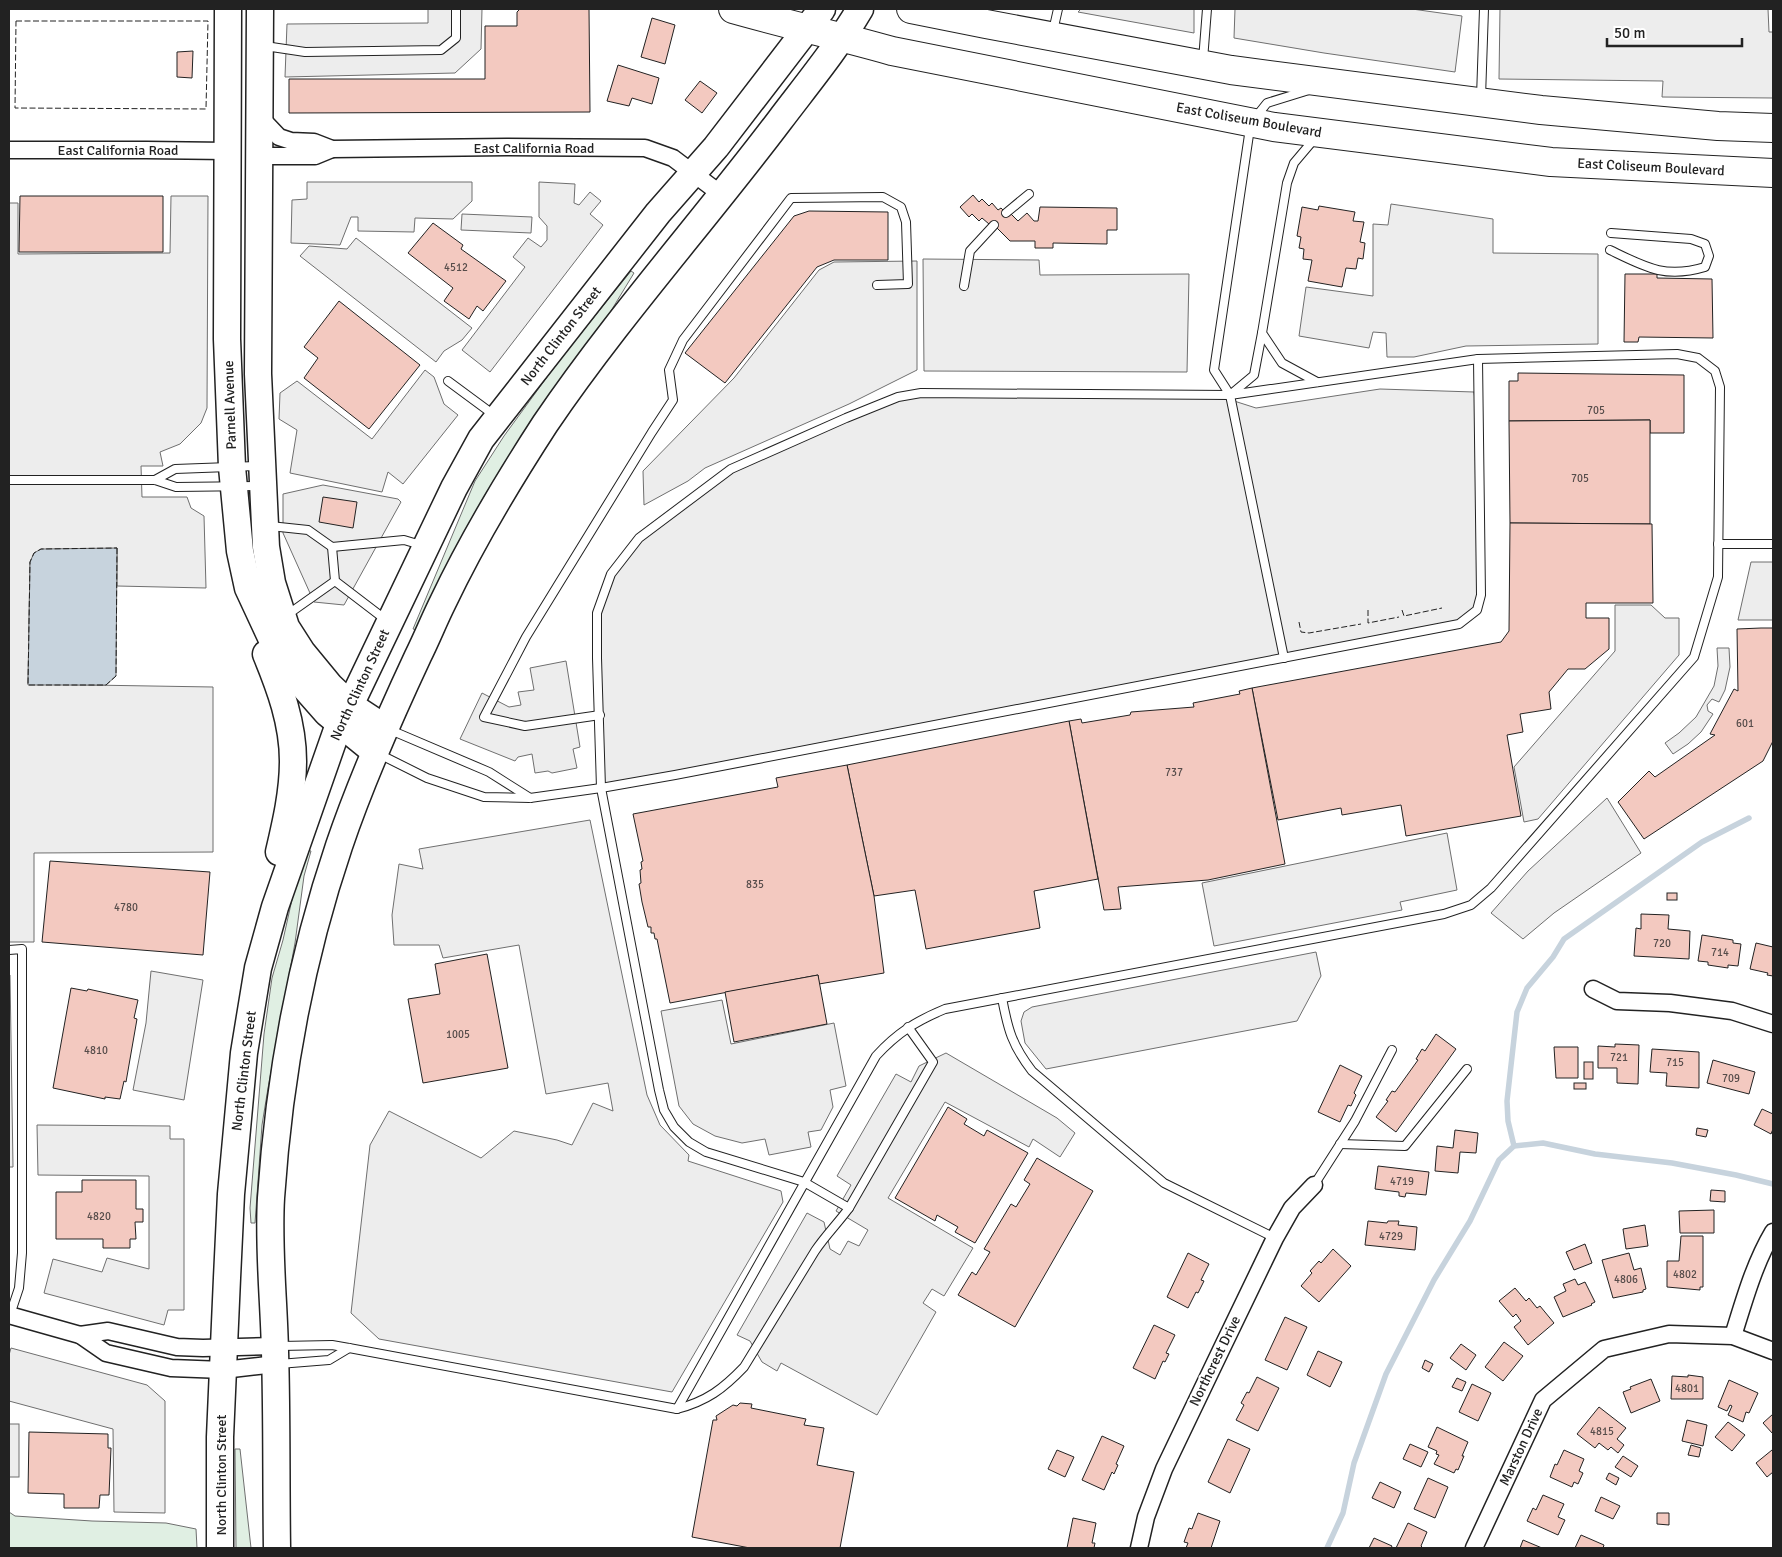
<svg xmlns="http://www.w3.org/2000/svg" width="1782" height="1557" font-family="Signika,sans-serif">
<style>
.green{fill:#e0efe3;stroke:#6f6f6f}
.parking{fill:#ededed;stroke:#6f6f6f}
.water{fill:#c7d3dd;stroke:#6f6f6f}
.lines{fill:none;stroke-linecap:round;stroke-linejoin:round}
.stream{stroke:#c7d3dd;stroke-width:5.5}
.building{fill:#f3c9c0;stroke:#222}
.service-casing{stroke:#222;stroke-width:10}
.minor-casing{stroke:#222;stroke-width:19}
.primary-casing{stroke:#222;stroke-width:29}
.trunk-casing{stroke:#222;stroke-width:30}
.service{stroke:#fff;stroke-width:8}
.minor{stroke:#fff;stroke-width:16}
.primary{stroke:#fff;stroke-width:26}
.trunk{stroke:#fff;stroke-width:28}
.fence{stroke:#222;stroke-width:1;stroke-dasharray:6 2.5;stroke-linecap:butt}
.labels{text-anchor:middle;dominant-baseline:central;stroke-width:4;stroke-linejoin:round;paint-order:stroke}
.number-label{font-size:11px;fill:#564c4a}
.street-label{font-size:14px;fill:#222;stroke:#fff}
</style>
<rect width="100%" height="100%" fill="#fff"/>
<g class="green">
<polygon points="631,271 634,273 417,630 413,629 475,481 504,436 558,362"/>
<polygon points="307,850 311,851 304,876 295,943 268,1088 262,1125 255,1223 251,1223 250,1208 264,1034 272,978 283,940 299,868"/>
<polygon points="235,1449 240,1449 251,1548 236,1548"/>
<polygon points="9,1512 15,1516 92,1521 166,1523 196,1529 197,1548 9,1548"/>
</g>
<g class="parking">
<polygon points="428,9 482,9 481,49 455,73 285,77 287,24 428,23"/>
<polygon points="1081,9 1194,9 1194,33 1078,12"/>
<polygon points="1235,9 1412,9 1462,16 1455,72 1324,53 1234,38"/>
<polygon points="1500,9 1768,9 1769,32 1773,32 1773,98 1662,97 1663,81 1499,79"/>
<polygon points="307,182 472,182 472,201 453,219 415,218 414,232 358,231 358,217 351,217 340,245 291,243 292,200 307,199"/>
<polygon points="539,182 575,184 574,203 579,205 590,192 601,201 590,214 603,225 490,372 462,350 525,267 513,257 528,238 541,247 547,240 547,226 539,217"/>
<polygon points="171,196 208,196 207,408 201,423 180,444 160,452 163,466 141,466 142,497 187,497 191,508 204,516 206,588 117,586 117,548 30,562 28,684 213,687 213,852 34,853 34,942 9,942 9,203 18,203 18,254 170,253"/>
<polygon points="1391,204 1493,219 1493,253 1598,254 1598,344 1466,346 1414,357 1387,357 1386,333 1373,332 1369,348 1299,336 1306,287 1373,296 1373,224 1388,225"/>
<polygon points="462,214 532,217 531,233 461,230"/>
<polygon points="356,238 472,328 462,340 444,351 436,362 300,256 309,246 347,249"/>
<polygon points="923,259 1039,260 1040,275 1189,274 1187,372 924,371"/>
<polygon points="917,261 917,370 849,404 705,468 688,481 644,505 643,471 734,378 819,270 834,262"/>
<polygon points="425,370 434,377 444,404 458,415 403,484 388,472 382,492 290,473 297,430 279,419 280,393 297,381 372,439"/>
<polygon points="1380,389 1474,392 1479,431 1481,595 1477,610 1459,624 601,788 597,613 611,574 639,538 731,469 846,418 921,393 1176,395 1231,400 1256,408"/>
<polygon points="323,485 398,499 401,502 344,605 314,602 283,533 283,494"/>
<polygon points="1751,562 1773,562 1773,620 1738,620"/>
<polygon points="1615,605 1651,605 1665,618 1679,618 1679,655 1538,819 1524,822 1514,767 1615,651"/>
<polygon points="1717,648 1729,648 1730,667 1725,690 1719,702 1712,699 1707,705 1708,711 1713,714 1701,732 1688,744 1673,754 1665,743 1679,733 1696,717 1714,686 1718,666"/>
<polygon points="566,661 580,747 573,749 577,768 552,773 548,771 535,773 532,754 518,757 515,761 460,739 482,693 509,707 521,705 518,692 534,690 530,668"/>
<polygon points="1607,798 1641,853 1554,913 1523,939 1491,913 1528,871"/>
<polygon points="590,820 647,1095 660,1125 689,1155 688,1161 781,1191 783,1202 672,1392 379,1339 351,1313 370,1145 389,1111 481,1158 514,1131 557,1140 572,1145 593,1103 613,1111 608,1083 546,1094 519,945 443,958 439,945 394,945 392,915 399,864 423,869 419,849"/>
<polygon points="1447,833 1457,890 1400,902 1402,910 1214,946 1202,883"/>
<polygon points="1316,952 1321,976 1297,1021 1046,1069 1025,1043 1021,1021 1024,1012 1032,1007"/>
<polygon points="151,971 203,980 184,1100 133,1090 146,1023"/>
<polygon points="9,975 10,975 13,1167 9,1167"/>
<polygon points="722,1000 731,1044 834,1023 846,1086 830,1090 833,1107 821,1130 808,1132 811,1147 769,1155 765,1139 742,1143 715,1136 693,1124 679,1106 661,1011"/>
<polygon points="946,1053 1057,1118 1075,1133 1060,1157 1033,1139 1029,1147 945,1102 888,1198 973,1248 944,1296 932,1289 923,1303 936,1312 877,1415 781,1363 777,1371 762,1362 750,1341 737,1335 807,1213 824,1222 830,1249 840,1255 848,1241 859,1246 868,1230 836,1211 851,1185 837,1176 896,1074 911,1082 919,1066"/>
<polygon points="37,1125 170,1126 170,1139 184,1139 184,1310 168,1310 164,1325 44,1293 53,1259 102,1272 107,1258 149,1269 149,1176 38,1175"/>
<polygon points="11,1348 147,1385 165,1401 165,1513 114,1512 113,1429 9,1401 9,1355"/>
<rect x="9" y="1424" width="10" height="53"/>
</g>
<polygon class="water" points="117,548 116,676 106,685 28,685 30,562 34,553 41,549"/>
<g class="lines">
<g class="stream">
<polyline points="1514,1146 1508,1121 1507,1101 1517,1012 1527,988 1553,957 1564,939 1702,842 1749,818"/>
<polyline points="1327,1548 1343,1513 1354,1463 1386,1374 1434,1280 1470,1221 1499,1160 1514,1146 1543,1143 1595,1154 1672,1163 1736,1175 1773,1184"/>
</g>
</g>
<g class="building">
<polygon points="520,9 589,9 590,112 289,113 289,79 485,79 485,26 517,26 517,12"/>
<polygon points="652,18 675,25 665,64 641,57"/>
<polygon points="193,51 192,78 177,77 177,52"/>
<polygon points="618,65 659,78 652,104 632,98 629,106 607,101"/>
<polygon points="700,81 717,93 702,113 685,100"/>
<polygon points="973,195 979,202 982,199 989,206 992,203 998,210 1001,208 1007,214 1009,212 1018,221 1027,213 1034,221 1038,221 1040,207 1117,208 1117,230 1107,230 1107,244 1053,243 1053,248 1035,248 1035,241 1010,241 991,222 989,224 982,218 979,221 972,214 969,217 960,207"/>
<polygon points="20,196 163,196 163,252 19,252"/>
<polygon points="1319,206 1355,212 1353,221 1364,222 1360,242 1365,243 1363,259 1358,258 1356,269 1346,268 1342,287 1308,281 1312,260 1303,259 1304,249 1299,248 1301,237 1297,236 1302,207 1318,210"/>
<polygon points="809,211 888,212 888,260 834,260 817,267 725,383 685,353 794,216"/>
<polygon points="433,223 463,245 461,249 506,281 483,311 477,306 469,319 444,301 453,288 408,253"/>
<polygon points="1625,274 1657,274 1657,278 1712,279 1713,338 1639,337 1638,342 1624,342"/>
<polygon points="339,301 420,365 369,429 304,378 318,358 304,347"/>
<polygon points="1518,373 1684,375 1684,433 1650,433 1650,420 1509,421 1509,381 1518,381"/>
<polygon points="1650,420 1650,524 1510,523 1509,421"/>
<polygon points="323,497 357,502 353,528 319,522"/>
<polygon points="1510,523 1652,524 1653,603 1586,603 1586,618 1609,618 1609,649 1585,669 1568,669 1549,692 1551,709 1520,714 1523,732 1507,735 1521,816 1406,836 1401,805 1342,815 1341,808 1278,820 1252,688 1501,642 1509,631"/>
<polygon points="1761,628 1773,628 1773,741 1763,761 1644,839 1618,802 1649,771 1655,777 1715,735 1710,734 1734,689 1738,691 1737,629"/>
<polygon points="1252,688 1285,864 1208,880 1118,887 1121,909 1104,910 1069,721 1081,719 1082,723 1130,715 1131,712 1194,707 1193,703 1240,694 1239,691"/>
<polygon points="1069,721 1098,879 1034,891 1040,928 926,949 915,890 874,896 847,765"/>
<polygon points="847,765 874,896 884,973 819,984 818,975 670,1003 657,939 655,939 654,933 651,933 651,927 648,927 642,902 639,884 641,883 640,870 642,869 641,862 643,861 633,814 778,787 776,778"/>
<polygon points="50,861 210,872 203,955 42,942"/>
<rect x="1667" y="893" width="10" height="7"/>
<polygon points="1641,914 1669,915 1668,929 1690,931 1689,959 1634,956 1636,928 1641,929"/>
<polygon points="1702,935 1733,940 1733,943 1741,944 1738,966 1728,965 1728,968 1708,965 1708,962 1698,961"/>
<polygon points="1756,943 1773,947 1773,976 1767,975 1768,973 1750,969"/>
<polygon points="487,954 508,1068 423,1083 408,999 440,994 435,964"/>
<polygon points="818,975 827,1024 734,1042 725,992"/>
<polygon points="71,988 87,991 88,989 138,1000 134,1018 137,1019 126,1082 124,1081 120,1099 105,1097 105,1099 53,1088"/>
<polygon points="1436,1034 1456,1049 1396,1132 1376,1117 1388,1101 1386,1100 1392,1091 1395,1092 1418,1060 1416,1059 1422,1049 1425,1051"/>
<polygon points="1615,1044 1639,1045 1638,1084 1617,1083 1617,1068 1598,1068 1598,1046 1615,1047"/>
<polygon points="1554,1047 1578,1047 1578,1078 1556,1078"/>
<polygon points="1652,1049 1699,1052 1699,1088 1666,1086 1667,1073 1650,1072"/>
<polygon points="1713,1060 1755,1072 1749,1094 1707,1083"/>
<rect x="1584" y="1062" width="9" height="17"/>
<polygon points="1340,1065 1362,1076 1354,1093 1356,1095 1351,1106 1348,1105 1340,1122 1318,1112"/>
<rect x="1574" y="1083" width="12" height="6"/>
<polygon points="948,1107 967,1119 964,1124 984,1136 987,1130 1028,1153 975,1243 955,1232 958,1227 937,1215 935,1221 895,1198"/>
<polygon points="1762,1109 1773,1114 1773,1129 1771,1134 1754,1125"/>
<polygon points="1697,1128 1708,1130 1706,1137 1696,1135"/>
<polygon points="1455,1130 1478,1133 1476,1153 1460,1152 1458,1173 1435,1171 1437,1146 1453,1148"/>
<polygon points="1037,1158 1093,1191 1015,1327 958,1295 972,1272 976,1275 990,1252 984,1249 1011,1204 1016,1207 1030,1184 1024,1180"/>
<polygon points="1378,1166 1429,1172 1426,1195 1406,1193 1405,1197 1399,1196 1399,1192 1375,1189"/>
<polygon points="82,1180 136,1180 136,1209 143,1209 143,1222 135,1222 136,1239 130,1239 130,1248 103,1248 103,1239 56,1239 56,1192 82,1192"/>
<polygon points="1711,1190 1725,1191 1725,1202 1710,1201"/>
<polygon points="1714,1210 1714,1233 1680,1233 1679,1211"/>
<polygon points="1368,1221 1387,1223 1388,1221 1399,1221 1398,1225 1417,1227 1415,1250 1365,1245"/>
<polygon points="1645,1225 1648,1246 1626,1249 1623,1229"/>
<polygon points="1681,1236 1703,1236 1703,1287 1700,1287 1700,1290 1667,1287 1667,1261 1679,1261"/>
<polygon points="1585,1244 1592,1263 1574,1270 1566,1252"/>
<polygon points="1333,1249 1351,1266 1319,1302 1301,1286 1312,1273 1310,1271 1319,1261 1321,1263"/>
<polygon points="1188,1253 1209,1264 1201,1280 1204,1281 1198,1293 1196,1292 1188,1308 1167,1297"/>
<polygon points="1629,1253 1634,1270 1641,1268 1646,1289 1643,1290 1643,1292 1613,1298 1602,1260"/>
<polygon points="1575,1279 1578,1285 1585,1282 1595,1302 1591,1304 1592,1305 1563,1317 1554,1297 1566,1291 1563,1284"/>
<polygon points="1515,1288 1526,1301 1529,1298 1537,1308 1540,1306 1554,1323 1528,1345 1514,1327 1521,1321 1516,1314 1513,1317 1499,1301"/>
<polygon points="1285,1317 1307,1327 1287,1370 1265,1360"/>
<polygon points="1154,1325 1175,1335 1166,1353 1169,1354 1165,1362 1163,1361 1155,1379 1133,1368"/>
<polygon points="1504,1342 1523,1356 1503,1381 1485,1367"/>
<polygon points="1461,1344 1476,1355 1466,1370 1450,1358"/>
<polygon points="1318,1351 1342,1362 1330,1387 1307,1375"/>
<polygon points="1425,1360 1433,1364 1429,1372 1422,1368"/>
<polygon points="1688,1375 1703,1377 1703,1399 1671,1399 1672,1376 1688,1377"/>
<polygon points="1257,1377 1279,1388 1258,1431 1236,1420 1244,1405 1241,1403 1247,1392 1249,1393"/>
<polygon points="1457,1378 1466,1382 1462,1391 1452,1387"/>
<polygon points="1651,1379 1660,1401 1631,1413 1623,1392 1631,1389 1630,1387"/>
<polygon points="1729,1380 1758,1393 1749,1413 1746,1412 1743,1422 1728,1415 1732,1406 1730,1405 1727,1411 1718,1407"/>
<polygon points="1472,1384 1491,1393 1478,1421 1459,1412"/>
<polygon points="740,1403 752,1404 751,1408 806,1419 804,1425 824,1428 817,1465 854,1472 840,1548 750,1548 692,1537 713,1420 717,1420 716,1416 733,1405 737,1406"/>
<polygon points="1599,1407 1626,1428 1617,1439 1624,1445 1618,1453 1611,1447 1608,1450 1599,1443 1595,1448 1577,1434"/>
<polygon points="1773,1414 1773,1434 1763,1423"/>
<polygon points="1687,1420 1707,1425 1703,1446 1682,1441"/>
<polygon points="1728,1422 1745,1435 1732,1451 1715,1437"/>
<polygon points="1437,1427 1468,1442 1462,1456 1464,1456 1458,1470 1456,1469 1454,1473 1434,1464 1439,1455 1436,1454 1437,1451 1428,1447"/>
<polygon points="29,1432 108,1434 108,1448 111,1448 109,1495 100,1495 99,1508 64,1508 64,1494 28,1493"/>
<polygon points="1102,1436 1124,1446 1116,1464 1118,1465 1114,1474 1112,1472 1104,1490 1082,1480"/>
<polygon points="1228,1439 1250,1449 1230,1493 1208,1482"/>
<polygon points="1410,1444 1428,1452 1421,1467 1403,1459"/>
<polygon points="1691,1445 1701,1448 1699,1457 1688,1455"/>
<polygon points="1057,1450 1074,1457 1065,1477 1048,1469"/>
<polygon points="1564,1450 1584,1459 1579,1471 1583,1473 1578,1484 1574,1482 1572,1487 1550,1477 1555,1464 1557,1465"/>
<polygon points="1772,1450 1773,1451 1773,1472 1767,1477 1756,1463"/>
<polygon points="1623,1456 1638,1466 1631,1477 1615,1467"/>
<polygon points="1609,1473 1619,1478 1616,1485 1606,1479"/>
<polygon points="1428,1478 1448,1487 1435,1518 1414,1509"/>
<polygon points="1380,1482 1401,1492 1394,1508 1372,1498"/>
<polygon points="1543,1495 1564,1504 1558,1517 1565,1520 1558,1535 1527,1521 1533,1508 1536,1510"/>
<polygon points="1601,1497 1620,1506 1613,1519 1595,1511"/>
<polygon points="1198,1513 1220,1521 1211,1548 1186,1548 1188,1543 1184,1542 1189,1528 1192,1529"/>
<polygon points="1657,1513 1669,1513 1669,1525 1657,1524"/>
<polygon points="1073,1518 1096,1523 1092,1543 1095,1543 1094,1548 1067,1548"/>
<polygon points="1408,1523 1427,1532 1421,1546 1423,1548 1396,1548"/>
<polygon points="1581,1535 1604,1545 1603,1548 1575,1548"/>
<polygon points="1374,1538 1392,1546 1391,1548 1369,1548"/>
<polygon points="1523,1540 1542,1548 1520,1548"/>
</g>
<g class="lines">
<defs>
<g id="service">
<polyline points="1053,31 1058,9"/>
<polyline points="265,46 305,52 441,50 456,38 456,9"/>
<polyline points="1203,60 1207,9"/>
<polyline points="1481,97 1484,9"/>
<polyline points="1255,118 1267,103 1309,90"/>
<polyline points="1250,128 1214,370 1230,395 1284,658"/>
<polyline points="1316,137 1294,163 1287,183 1262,333 1282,363 1317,382"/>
<polyline points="1006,213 1029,194"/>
<path d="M1610,250C1645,267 1665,279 1705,267L1709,256L1705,244L1691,239L1611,233"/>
<polyline points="964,286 970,251 994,225"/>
<polyline points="448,381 494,415"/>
<polyline points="1230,395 1254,375 1262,333"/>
<polyline points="9,480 155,480 176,487 261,486"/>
<polyline points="155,480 175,469 258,466"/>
<polyline points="270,526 308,530 332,547 335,581 386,620"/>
<polyline points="1718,544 1773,544"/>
<polyline points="332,547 404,540 421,545"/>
<polyline points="287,615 335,581"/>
<polyline points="600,715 525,726 484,717 526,637 652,432 673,400 669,370 683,340 791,198 883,197 901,207 906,222 908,284 877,285"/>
<polyline points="388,729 489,772 530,798"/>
<polyline points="379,754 427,778 484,797 530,798 601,788 675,775 1459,624 1477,610 1481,595 1478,359"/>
<polyline points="9,950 22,949 22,1253 19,1288 10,1315"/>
<path d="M1002,998C1008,1030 1012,1045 1032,1071L1164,1183L1275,1238"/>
<polyline points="1340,1144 1405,1146 1467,1069"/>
<polyline points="1314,1185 1355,1121 1392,1050"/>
<path d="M280,1346L332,1345L349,1348L677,1409L876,1056C897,1033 916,1021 945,1009L1444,914L1471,905L1491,888L1694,657L1718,577L1720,387L1715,371L1698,358L1677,354L1478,359L1230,395L921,393L898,397L846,418L731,469L639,538L611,574L597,613V658L601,788L659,1090L664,1110L674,1127L689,1142L706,1152L804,1182L849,1208L933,1062L908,1027"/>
<polyline points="279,1364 329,1360 349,1348"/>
<path d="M677,1409C707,1401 723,1389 744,1367L815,1251C825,1236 838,1223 849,1208"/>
</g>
<g id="minor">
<polyline points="260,117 279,137 291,141 314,142 332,149 507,147 645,148 673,158 722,195"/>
<polyline points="9,150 146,150 228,151"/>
<polyline points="260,156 315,156 332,149"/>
<polyline points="1593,989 1617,1001 1670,1003 1732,1011 1773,1024"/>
<polyline points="9,1315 80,1335 106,1353 171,1368 223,1370 276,1364"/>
<polyline points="80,1335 108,1331 177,1347 203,1348 275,1346"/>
<path d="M1733,1336C1744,1301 1754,1264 1773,1232"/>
<polyline points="1139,1548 1146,1517 1164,1469 1221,1350 1275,1238 1292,1208 1314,1185"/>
<polyline points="1474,1548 1543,1400 1604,1349 1669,1334 1733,1336 1773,1351"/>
</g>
<g id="primary">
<polyline points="228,9 227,339 232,467 240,551 248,588 275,646 290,671 327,713 375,752"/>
<polyline points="260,9 258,374 266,547 272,583 286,627 302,652 330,686 350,705 385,728"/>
<path d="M266,654C280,688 293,723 293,761C293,792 286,822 279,852"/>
<polyline points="220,1548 220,1437 227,1278 231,1194 244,1053 258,968 275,907 339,724 353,699 454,488 481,439 658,213 716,147 822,9"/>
<path d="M277,1548C276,1483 277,1417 275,1352C274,1301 268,1249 271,1198C279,1079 301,958 339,846C361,781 389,718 418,656C427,638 434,620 443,602C472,541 508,481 545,424C617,318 703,222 780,120C808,83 837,48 860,9"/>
</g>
<g id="trunk">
<path d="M733,9C786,24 839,36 892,51L1274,127L1551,162L1773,173"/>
<polyline points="911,9 986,24 1231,70 1541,110 1718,126 1773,128"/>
</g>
</defs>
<use href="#service" class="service-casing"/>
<use href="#minor" class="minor-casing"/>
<use href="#primary" class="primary-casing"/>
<use href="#trunk" class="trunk-casing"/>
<use href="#service" class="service"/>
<use href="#minor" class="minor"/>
<use href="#primary" class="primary"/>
<use href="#trunk" class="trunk"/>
<g class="fence">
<polygon points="16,21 208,21 206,109 15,108"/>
<polygon points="117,548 116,676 106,685 28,685 30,562 34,553 41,549"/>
<polyline points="1368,610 1368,623 1399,617"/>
<polyline points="1402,610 1404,616 1442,608"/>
<polyline points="1299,622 1301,632 1309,633 1361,624"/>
</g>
</g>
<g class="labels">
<g class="number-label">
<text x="456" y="267">4512</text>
<text x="1596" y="410">705</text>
<text x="1580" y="478">705</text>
<text x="1745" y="723">601</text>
<text x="1174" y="772">737</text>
<text x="755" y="884">835</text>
<text x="126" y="907">4780</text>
<text x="1662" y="943">720</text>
<text x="1720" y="952">714</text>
<text x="458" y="1034">1005</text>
<text x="96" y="1050">4810</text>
<text x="1619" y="1057">721</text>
<text x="1675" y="1062">715</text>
<text x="1731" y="1078">709</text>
<text x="1402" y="1181">4719</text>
<text x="99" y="1216">4820</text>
<text x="1391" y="1236">4729</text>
<text x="1685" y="1274">4802</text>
<text x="1626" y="1279">4806</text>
<text x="1687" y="1388">4801</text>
<text x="1602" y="1431">4815</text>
</g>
<g class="street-label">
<text transform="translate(1249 120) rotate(10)">East Coliseum Boulevard</text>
<text x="534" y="148">East California Road</text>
<text x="118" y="150">East California Road</text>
<text transform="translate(1651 167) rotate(3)">East Coliseum Boulevard</text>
<text transform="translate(561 336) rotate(-52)">North Clinton Street</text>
<text transform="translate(230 405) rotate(-92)">Parnell Avenue</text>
<text transform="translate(360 685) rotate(-65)">North Clinton Street</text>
<text transform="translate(244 1071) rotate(-83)">North Clinton Street</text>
<text transform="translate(1215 1361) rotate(-64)">Northcrest Drive</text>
<text transform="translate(1521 1447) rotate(-65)">Marston Drive</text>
<text transform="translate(221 1475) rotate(-90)">North Clinton Street</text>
</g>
</g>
<rect width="1782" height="1557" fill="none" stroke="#222222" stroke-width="20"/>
<path d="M1607 38v8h135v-8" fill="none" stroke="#222222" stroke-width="2.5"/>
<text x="1614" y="38" font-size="15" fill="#222222" stroke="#ffffff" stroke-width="4" paint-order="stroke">50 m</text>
</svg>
